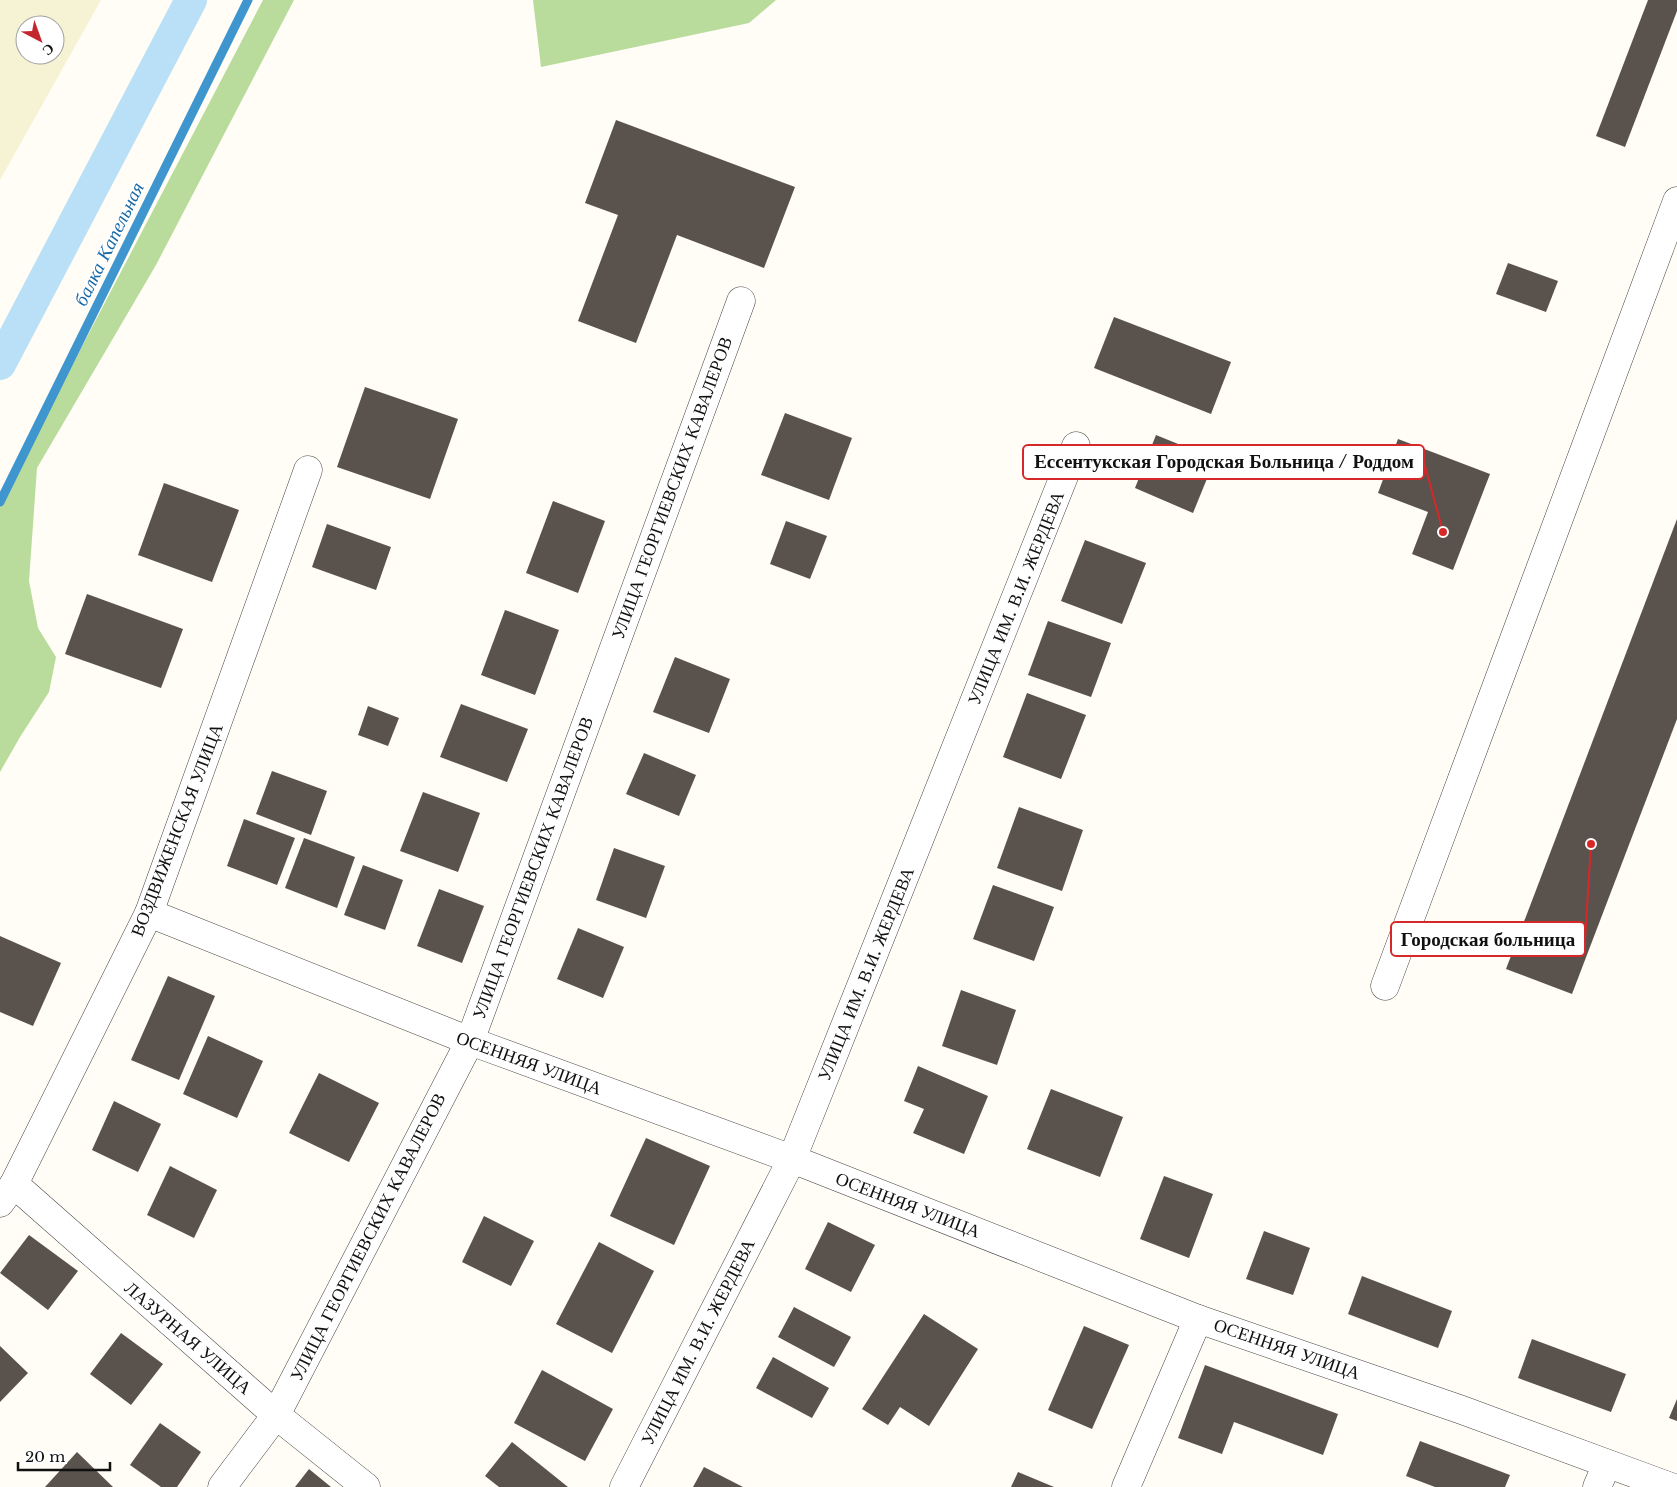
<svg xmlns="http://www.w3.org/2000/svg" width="1677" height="1487" font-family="'Libre Baskerville',serif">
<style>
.farmland{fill:#f6f3d4;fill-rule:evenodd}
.forest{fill:#b9dc9c}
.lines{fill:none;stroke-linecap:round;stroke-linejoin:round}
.stream{stroke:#3f96cf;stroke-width:9}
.canal{stroke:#b9e0f7;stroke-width:32}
.building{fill:#5a524d}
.minor-casing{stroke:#444;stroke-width:29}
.minor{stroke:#fff;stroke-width:28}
.labels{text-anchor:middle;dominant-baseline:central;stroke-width:5;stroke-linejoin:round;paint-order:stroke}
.street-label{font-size:18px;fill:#111;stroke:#fff}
.water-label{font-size:19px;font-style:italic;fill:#1768a6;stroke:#fff}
.leader{fill:none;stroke:#d62828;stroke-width:2}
.callout-dot{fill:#d62828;stroke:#fff;stroke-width:2}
.callout{fill:#fff;stroke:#d62828;stroke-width:2}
.callout-label{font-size:19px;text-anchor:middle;font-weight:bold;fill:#111}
</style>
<rect width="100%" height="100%" fill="#fffdf5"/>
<path class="farmland" d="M0,0H101L0,180ZM25,25H55V55H25Z"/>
<g class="forest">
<polygon points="263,0 294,0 156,265 37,468 29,581 38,628 56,657 49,692 20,737 0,772 0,506 77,356"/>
<polygon points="533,0 776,0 749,23 541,67"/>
</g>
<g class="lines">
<polyline class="stream" points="0,502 248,0"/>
<polyline class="canal" points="0,364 191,0"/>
</g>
<g class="building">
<polygon points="1648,0 1677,0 1677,11 1625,147 1596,136"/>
<polygon points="616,120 795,187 764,268 677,235 636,343 578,321 618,215 585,203"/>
<polygon points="1508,263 1558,281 1546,312 1496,294"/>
<polygon points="1114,317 1231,362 1211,414 1094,368"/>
<polygon points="365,387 458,419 430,499 337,467"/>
<polygon points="785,413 852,438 829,500 761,475"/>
<polygon points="1156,435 1215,459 1193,513 1135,488"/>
<polygon points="1398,439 1490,474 1453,570 1412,554 1428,512 1378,493"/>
<polygon points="164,483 239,510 212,582 138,555"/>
<polygon points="553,501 605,521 578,593 526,573"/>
<polygon points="1677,519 1677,719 1572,994 1506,969"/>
<polygon points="786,521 827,536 810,579 770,564"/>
<polygon points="327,524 391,547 376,590 312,567"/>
<polygon points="1085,540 1146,563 1122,624 1061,601"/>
<polygon points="87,594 183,629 161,688 65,654"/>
<polygon points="505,610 559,630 535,695 481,675"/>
<polygon points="1048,621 1111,643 1091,697 1028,675"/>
<polygon points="675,657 730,679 709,733 653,712"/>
<polygon points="1027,693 1086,715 1061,779 1003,757"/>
<polygon points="461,704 528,729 507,782 440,757"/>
<polygon points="368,706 399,718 388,746 358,735"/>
<polygon points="644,753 696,775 679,816 626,794"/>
<polygon points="272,771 327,791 311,835 256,814"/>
<polygon points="423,792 480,813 458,872 400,851"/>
<polygon points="1019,807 1083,830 1062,891 997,868"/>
<polygon points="244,819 295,838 277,885 227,866"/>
<polygon points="304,838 355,857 337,908 285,888"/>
<polygon points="614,848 665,866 646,918 596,900"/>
<polygon points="363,865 403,880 385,930 344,915"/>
<polygon points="993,885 1054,907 1034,961 973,939"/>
<polygon points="439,889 484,906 462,963 417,946"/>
<polygon points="578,928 624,947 603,998 557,979"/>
<polygon points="0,936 61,963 33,1026 0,1012"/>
<polygon points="168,976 215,996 179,1080 131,1060"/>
<polygon points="961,990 1016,1010 997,1065 942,1046"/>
<polygon points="208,1036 263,1061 237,1118 183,1094"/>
<polygon points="918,1066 988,1096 964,1154 913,1133 924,1109 904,1101"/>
<polygon points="319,1073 379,1103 349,1162 289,1133"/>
<polygon points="1051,1089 1123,1117 1100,1177 1027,1149"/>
<polygon points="114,1101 161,1124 138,1172 92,1150"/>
<polygon points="646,1138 710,1166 674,1245 610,1216"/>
<polygon points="170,1166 217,1190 194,1238 147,1215"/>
<polygon points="1164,1176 1213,1194 1189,1258 1140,1239"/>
<polygon points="484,1216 534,1241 511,1286 462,1262"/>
<polygon points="828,1222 875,1245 851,1292 805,1269"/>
<polygon points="1264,1231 1310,1248 1293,1295 1246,1279"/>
<polygon points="29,1235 78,1271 48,1310 0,1273"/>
<polygon points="599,1242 654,1271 612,1353 556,1324"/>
<polygon points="1362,1276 1452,1311 1438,1348 1348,1314"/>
<polygon points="794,1307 851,1337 834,1367 778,1337"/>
<polygon points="924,1314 978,1349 929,1426 900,1407 888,1425 862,1409"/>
<polygon points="1084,1326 1129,1345 1092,1429 1048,1410"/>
<polygon points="121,1333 163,1364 131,1405 90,1374"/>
<polygon points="1532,1339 1626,1374 1611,1412 1518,1378"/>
<polygon points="0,1346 28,1373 0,1402"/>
<polygon points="773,1357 829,1388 812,1418 756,1388"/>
<polygon points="1205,1365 1338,1414 1323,1455 1234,1422 1222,1454 1178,1438"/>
<polygon points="542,1370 613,1409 585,1461 514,1423"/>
<polygon points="1677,1399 1677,1421 1669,1418"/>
<polygon points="160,1423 201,1452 177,1487 161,1487 130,1465"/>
<polygon points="1420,1441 1510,1475 1505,1487 1435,1487 1406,1476"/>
<polygon points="512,1442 568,1487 499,1487 485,1476"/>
<polygon points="77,1452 113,1487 45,1487"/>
<polygon points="704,1467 743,1487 693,1487"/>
<polygon points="309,1469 331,1487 295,1487"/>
<polygon points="1018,1472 1054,1487 1011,1487"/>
</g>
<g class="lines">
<defs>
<g id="minor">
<polyline points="149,913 470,1041 792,1159 1198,1319 1462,1410 1671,1487"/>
<polyline points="1385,986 1677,201"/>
<polyline points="14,1184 276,1415 366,1487"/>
<polyline points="0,1203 14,1184 149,913 308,470"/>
<polyline points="222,1487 276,1415 470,1041 741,301"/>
<polyline points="624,1487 792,1159 1076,446"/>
<polyline points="1126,1487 1198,1319"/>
<polyline points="1597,1487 1607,1464"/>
</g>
</defs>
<use href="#minor" class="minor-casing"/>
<use href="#minor" class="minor"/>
</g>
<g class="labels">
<g class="street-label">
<text transform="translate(672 488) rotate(-70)">УЛИЦА ГЕОРГИЕВСКИХ КАВАЛЕРОВ</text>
<text transform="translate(1016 598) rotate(-68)">УЛИЦА ИМ. В.И. ЖЕРДЕВА</text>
<text transform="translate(177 830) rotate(-69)">ВОЗДВИЖЕНСКАЯ УЛИЦА</text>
<text transform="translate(533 868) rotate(-70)">УЛИЦА ГЕОРГИЕВСКИХ КАВАЛЕРОВ</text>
<text transform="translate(866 974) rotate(-68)">УЛИЦА ИМ. В.И. ЖЕРДЕВА</text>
<text transform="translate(529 1063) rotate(20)">ОСЕННЯЯ УЛИЦА</text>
<text transform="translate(908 1205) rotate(21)">ОСЕННЯЯ УЛИЦА</text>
<text transform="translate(368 1237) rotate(-63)">УЛИЦА ГЕОРГИЕВСКИХ КАВАЛЕРОВ</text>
<text transform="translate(188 1338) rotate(41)">ЛАЗУРНАЯ УЛИЦА</text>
<text transform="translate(698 1342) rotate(-63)">УЛИЦА ИМ. В.И. ЖЕРДЕВА</text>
<text transform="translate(1287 1349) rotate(19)">ОСЕННЯЯ УЛИЦА</text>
</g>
<g class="water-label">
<text transform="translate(109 244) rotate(-64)">балка Капельная</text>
</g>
</g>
<path class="leader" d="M1443 532L1424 462M1591 844L1585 939"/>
<g class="callout-dot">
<circle cx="1443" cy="532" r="5"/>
<circle cx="1591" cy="844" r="5"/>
</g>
<g class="callout">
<rect x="1023" y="445" width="401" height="34" rx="5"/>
<rect x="1391" y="922" width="194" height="34" rx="5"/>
</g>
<g class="callout-label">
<text x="1224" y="468">Ессентукская Городская Больница / Роддом</text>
<text x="1488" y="946">Городская больница</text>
</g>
<g transform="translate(40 40) rotate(139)"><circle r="24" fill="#ffffff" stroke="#a0a0a0"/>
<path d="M0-4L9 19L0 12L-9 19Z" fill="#c4262e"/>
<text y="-8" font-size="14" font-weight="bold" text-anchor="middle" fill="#111111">С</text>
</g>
<path d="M18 1462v8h92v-8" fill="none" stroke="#111111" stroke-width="2.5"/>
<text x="25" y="1462" font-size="15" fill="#111111" stroke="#ffffff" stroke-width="4" paint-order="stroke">20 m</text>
</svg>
